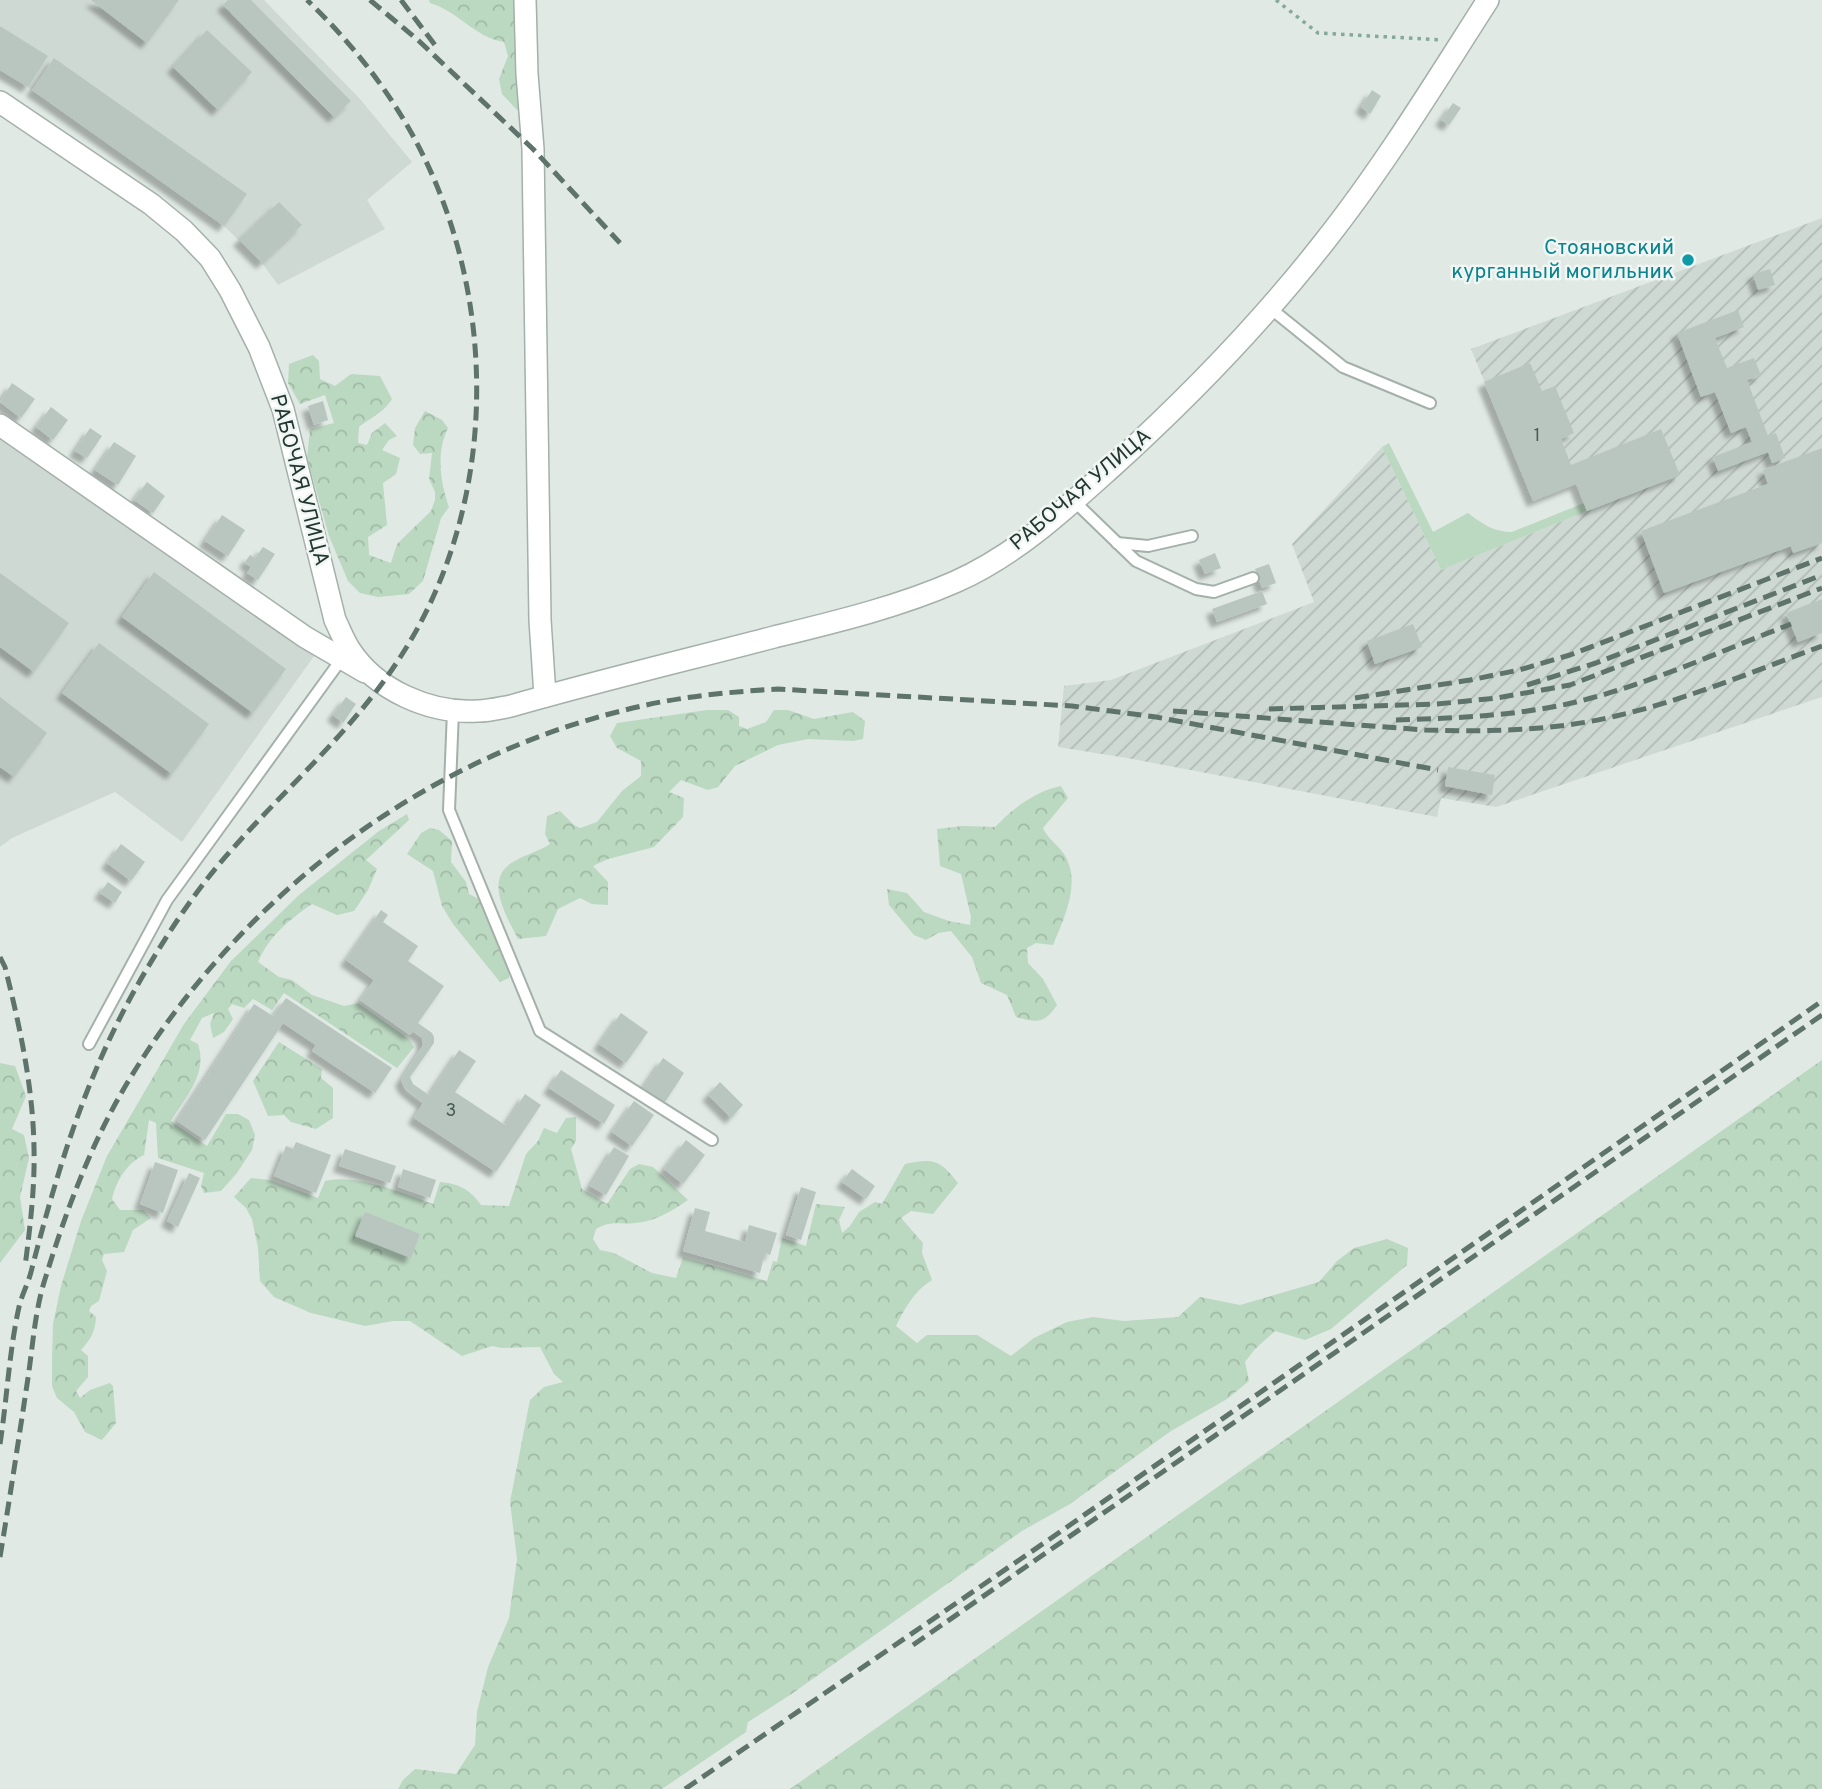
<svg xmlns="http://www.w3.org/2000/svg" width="1822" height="1789" font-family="Overpass,sans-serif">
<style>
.built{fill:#cfd9d3}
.industrial{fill:url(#industrial-furrows)}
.grass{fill:#bbd8c1}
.forest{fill:url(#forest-crowns)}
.building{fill:#b9c6c0;filter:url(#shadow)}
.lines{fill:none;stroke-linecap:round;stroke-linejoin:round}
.service-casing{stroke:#a4b0aa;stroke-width:14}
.minor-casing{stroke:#a4b0aa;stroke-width:24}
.tertiary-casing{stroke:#a4b0aa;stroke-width:24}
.path{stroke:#84a99a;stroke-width:3.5;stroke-dasharray:3.5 5;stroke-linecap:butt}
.service{stroke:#fff;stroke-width:10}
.minor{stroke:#fff;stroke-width:21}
.tertiary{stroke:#fff;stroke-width:21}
.rail{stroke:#5d736b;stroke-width:5;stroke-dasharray:14 7;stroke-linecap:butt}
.culture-dot{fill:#0f9aa8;stroke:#f0f6f3;stroke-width:2.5}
.labels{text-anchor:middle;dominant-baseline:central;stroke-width:5;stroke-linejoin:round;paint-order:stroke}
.number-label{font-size:18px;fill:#485b54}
.culture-label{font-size:21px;fill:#0d838f;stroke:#f0f6f3;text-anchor:end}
.street-label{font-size:21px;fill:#233730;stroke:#f0f6f3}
</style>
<defs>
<pattern id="industrial-furrows" width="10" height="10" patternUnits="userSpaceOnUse" patternTransform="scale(1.75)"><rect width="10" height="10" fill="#cfd9d3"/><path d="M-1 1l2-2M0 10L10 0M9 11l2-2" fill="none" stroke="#b1bbb5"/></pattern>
<pattern id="forest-crowns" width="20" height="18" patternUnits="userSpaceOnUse" patternTransform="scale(1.75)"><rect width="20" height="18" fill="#bbd8c1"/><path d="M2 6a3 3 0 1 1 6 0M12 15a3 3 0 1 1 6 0" fill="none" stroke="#a0baa6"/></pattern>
<filter id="shadow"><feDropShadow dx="-6" dy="6" stdDeviation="2" flood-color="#0004"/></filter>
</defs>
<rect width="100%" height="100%" fill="#e0e9e4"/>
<g class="built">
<polygon points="0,0 264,0 360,99 412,162 367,200 385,229 278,285 262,263 224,226 28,87 0,70"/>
<polygon points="0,437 314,656 182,842 115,792 12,838 0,847"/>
</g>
<polygon class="industrial" points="1822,218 1822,697 1496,807 1441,798 1437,817 1127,758 1058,747 1064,686 1111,680 1314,602 1292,544 1382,447 1441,570 1587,511 1576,484 1533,501 1471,349"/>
<path class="grass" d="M1389,443L1433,532L1468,513C1482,524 1494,532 1512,532L1584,503L1587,511L1441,570L1382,447Z"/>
<g class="forest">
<path d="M429,0H520L529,105L518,111L502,94L499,79L508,56L504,42C474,37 458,11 430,3Z"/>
<path d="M313,355L319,361L320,379L335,386L351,374L380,376L392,399C382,414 373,416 359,427L358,443L367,445L372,433L385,423L397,436L389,440L382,450L400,458L396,474L383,483L387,525L368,537L369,555L391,563L397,544L431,511L435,500V492L429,479L432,453L420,454L413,445L415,428L425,411L442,420L448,428C436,452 440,482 449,507L441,518L423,581L409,594L378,597L360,593L348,581L329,536L307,458L310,429L334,423L325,395L300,404L288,383L289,364Z"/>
<path d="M707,710H728L739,717V726L747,729L766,722L774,710H788L814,719L853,712L865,721L863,739L853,741L808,739L778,745L735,766L718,787L708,790L681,780L669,792L684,798L683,817L654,847L608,859L593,866L608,882V905L592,904L580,898L558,909L546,936L518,939C507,917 482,877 515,861C526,854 538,852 550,844L545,834L547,816L560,811L574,825L580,828L597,822L622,791L641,776V761L617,748L610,736L617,723Z"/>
<path d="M1061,786L1068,798L1043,828C1048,839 1058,845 1064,854C1082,882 1064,918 1053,945L1036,943L1027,948L1028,963L1043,979L1057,1005C1044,1024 1037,1023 1016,1017L1007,995L981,983L972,957L951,931L938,933L926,940L914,935L889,905L887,889L907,893L924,912L949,921L970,925L971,917L961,874L940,866L937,829L963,826L995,827C1013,808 1036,791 1061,786Z"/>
<path d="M407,814L409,820L366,860L377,869L368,890L354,911L337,915L312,904C289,920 269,936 258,962L279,977L292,980L312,995L344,1006L358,1003L409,1039L414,1047L397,1068L284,993L272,1010L253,999L244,1008L232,1004L228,1009L233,1019L224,1032L213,1038L210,1024L214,1013L202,1018L190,1040L198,1044C208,1074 186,1096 171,1121L207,1146L226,1114H238L249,1120L255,1135L252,1150L237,1173L221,1191L204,1193L201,1186L204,1173L158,1158L156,1123L149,1120L144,1155C127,1163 116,1181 112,1199L120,1210H143L151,1218L133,1230L124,1252L104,1254L102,1260L107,1271L99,1301L91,1306L89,1311L96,1317C95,1332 91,1339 81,1350L88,1356V1377L76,1391L80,1398L90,1390L110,1383L113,1386L116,1423L102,1440L85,1432L74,1412L57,1398L52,1386V1358L53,1324L61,1286L81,1221L107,1156L184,1024L231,961L299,895L379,831Z"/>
<polygon points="430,828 439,830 452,841 451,862 466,882 469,894 483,901 509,971 509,978 500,982 453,924 442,906 433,871 407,854 421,833"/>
<polygon points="279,1042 322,1069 321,1078 333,1088 333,1118 316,1129 291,1122 284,1115 268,1116 253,1081"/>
<polygon points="1822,1060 1822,1789 790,1789"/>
<polygon points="0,1063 15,1066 26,1096 12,1129 24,1135 29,1158 20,1197 25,1230 0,1263"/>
<path d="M576,1117V1141L571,1149L582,1189L607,1204L630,1169L639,1164L653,1167L688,1200C673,1211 653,1222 635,1223C618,1225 612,1220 596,1229L593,1239L600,1250L614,1253L652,1273L676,1278L683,1257L767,1281L773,1261L777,1262L782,1238L806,1246L816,1204L845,1207L839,1220L842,1233L850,1226L859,1212L875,1202L882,1204L905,1164C933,1158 940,1159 958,1183L933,1214L911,1211L901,1218L923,1243L922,1253L932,1280C914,1291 905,1308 896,1326L917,1343L927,1335H977L1011,1356L1034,1338L1067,1322L1093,1317L1124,1321L1178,1317L1200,1297L1240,1305L1319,1282L1337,1261L1354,1248L1387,1239L1408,1248L1407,1265L1331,1329L1305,1340L1275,1331L1255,1349L1245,1362L1249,1381L1227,1399L1171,1431L1070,1504L1022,1531L790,1695L748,1722L746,1732L662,1789H398L403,1780L415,1769L456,1774L475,1745L477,1712L488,1667L509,1618L517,1559L510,1502L530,1400L544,1387L563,1382L554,1374L540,1347L502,1348L492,1346L462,1356L410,1321H393L365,1326L311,1313L274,1297L260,1281L258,1248L252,1219L246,1208L234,1197L251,1178L269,1180L318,1198L325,1181C357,1173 402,1193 433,1204L440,1182C458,1183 471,1190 481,1205L509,1206L526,1154L538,1141L544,1128L557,1133L566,1118Z"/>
</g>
<g class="building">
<polygon points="91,0 179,0 147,43"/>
<polygon points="228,0 251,0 351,101 334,117 223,5"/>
<polygon points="0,26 48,56 28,87 0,70"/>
<polygon points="207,30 252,72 218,110 173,67"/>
<polygon points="54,58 247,194 224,226 32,90"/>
<polygon points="1372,90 1381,96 1370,114 1361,107"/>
<polygon points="1453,103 1461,108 1449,125 1441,120"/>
<polygon points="279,202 302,225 262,263 239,240"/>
<polygon points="1770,269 1775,285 1758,290 1753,274"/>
<polygon points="1738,310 1744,327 1715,338 1727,368 1754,358 1761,375 1747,380 1768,436 1776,433 1785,458 1772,463 1768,452 1718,471 1713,457 1752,442 1746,427 1731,433 1715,392 1701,397 1677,333"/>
<polygon points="1530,363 1542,391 1555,386 1574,433 1561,439 1571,465 1661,429 1680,475 1587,511 1576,484 1533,501 1484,382"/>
<polygon points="12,383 35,399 21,418 0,402"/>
<polygon points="323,401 328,420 314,425 308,406"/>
<polygon points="51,407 68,420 53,440 36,427"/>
<polygon points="90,428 102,436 87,458 75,451"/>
<polygon points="114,442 136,456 118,485 95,470"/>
<polygon points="1822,448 1822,543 1793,553 1791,546 1664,593 1641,531 1768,484 1763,470"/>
<polygon points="147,482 165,496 153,513 134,500"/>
<polygon points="222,515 245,530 228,556 205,541"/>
<polygon points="263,547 275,554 258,580 247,573 251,567 245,562 250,555 255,558"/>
<polygon points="1215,553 1221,568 1205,574 1199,560"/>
<polygon points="1269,564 1276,583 1262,588 1255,569"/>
<polygon points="154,572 286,669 253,713 122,617"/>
<polygon points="0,573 69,623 34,672 0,647"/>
<polygon points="1262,591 1267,604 1217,622 1212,609"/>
<polygon points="1822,599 1822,633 1798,642 1786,613"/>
<polygon points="1413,624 1422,647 1375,664 1367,641"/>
<polygon points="99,643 209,724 172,774 62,693"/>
<polygon points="0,697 47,733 14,777 0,767"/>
<polygon points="346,697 356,704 343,723 333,715"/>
<polygon points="1448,767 1495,775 1492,795 1445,786"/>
<polygon points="121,844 145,862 131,881 107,863"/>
<polygon points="108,882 122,892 115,903 100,893"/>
<polygon points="381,910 388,915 383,922 418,946 408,961 444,986 418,1023 432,1033 434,1037 434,1043 410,1077 413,1084 429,1095 459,1050 476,1061 455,1092 505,1125 525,1094 541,1105 496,1172 414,1118 423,1103 405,1088 401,1080 423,1045 422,1037 413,1031 410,1035 360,1000 374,980 346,960"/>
<polygon points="286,998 392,1068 375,1093 312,1051 316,1045 283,1023 205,1140 177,1121 254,1004 273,1016"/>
<polygon points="621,1013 648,1032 626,1063 599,1044"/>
<polygon points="663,1058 684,1073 665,1102 643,1088"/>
<polygon points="561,1070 615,1105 604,1124 549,1088"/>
<polygon points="720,1082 743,1105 731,1118 708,1095"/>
<polygon points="634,1101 654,1115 632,1146 612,1132"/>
<polygon points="686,1140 705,1155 683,1184 664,1169"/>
<polygon points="296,1142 331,1155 316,1193 274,1176 286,1146 293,1149"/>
<polygon points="614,1147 629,1156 606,1195 590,1186"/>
<polygon points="345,1149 396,1166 390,1183 339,1166"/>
<polygon points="155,1162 178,1170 163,1213 140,1204"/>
<polygon points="403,1169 436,1180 430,1198 398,1187"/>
<polygon points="852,1169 875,1186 866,1199 842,1182"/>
<polygon points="189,1173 200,1178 178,1227 167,1221"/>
<polygon points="801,1187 816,1192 801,1240 786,1235"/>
<polygon points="695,1208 710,1212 705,1231 745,1242 749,1225 777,1233 770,1255 765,1253 760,1273 683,1251"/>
<polygon points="365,1212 420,1234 411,1258 355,1236"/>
</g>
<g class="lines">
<defs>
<g id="service">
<polyline points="1270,308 1343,367 1430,403"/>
<polyline points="1074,501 1136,561 1196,589 1214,592 1253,578"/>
<polyline points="1117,543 1148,546 1192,536"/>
<polyline points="453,711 449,810 540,1031 712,1140"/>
<polyline points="89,1044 167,900 343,657"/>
</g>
<g id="minor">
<polyline points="525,0 527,74 533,149 540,620 545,696"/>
<polyline points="0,425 305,637 365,672"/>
</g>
<path id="tertiary" d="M0,102L151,204L184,231L210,258L230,290L259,347L283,409L335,620C340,630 344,641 350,650C376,690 430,714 478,711C489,711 500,708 511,706C598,681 686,660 774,637C835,622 898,607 955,582C1016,555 1064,510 1113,466C1190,396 1261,323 1325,241C1385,165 1436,81 1488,0"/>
</defs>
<use href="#service" class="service-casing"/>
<use href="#minor" class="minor-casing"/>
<use href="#tertiary" class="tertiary-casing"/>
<polyline class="path" points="1276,0 1318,33 1443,40"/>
<use href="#service" class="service"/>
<use href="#minor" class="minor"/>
<use href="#tertiary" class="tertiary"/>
<g class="rail">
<polyline points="370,0 419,41 533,149 620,243"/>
<polyline points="401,0 438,49"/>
<polyline points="1527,685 1596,663 1822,575"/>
<polyline points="1355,698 1470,680 1519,670 1570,655 1822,558"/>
<polyline points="1269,709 1437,704 1497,698 1570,685 1822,588"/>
<path d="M1173,711L1425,730C1488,732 1554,731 1616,716C1686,700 1754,671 1822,646"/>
<path d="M1396,720C1456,718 1517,716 1576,702C1650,684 1721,651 1791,624"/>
<path d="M0,957L5,967C20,1027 33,1087 34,1148C35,1188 30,1227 25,1267"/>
<path d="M0,1444C7,1399 9,1352 19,1307C22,1294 29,1282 32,1268C60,1161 88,1069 145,972C171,928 200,884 235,846C291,783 355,728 401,656C500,503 500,293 412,134C384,84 348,39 307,0"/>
<path d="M0,1557C10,1497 19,1437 28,1378C33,1344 35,1309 46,1276C66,1211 91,1144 126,1085C235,902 416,761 625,710C675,697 727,692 778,689L1072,706L1156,717L1438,770"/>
<polyline points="913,1645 1822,1015"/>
<polyline points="685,1789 1044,1543 1822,1001"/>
</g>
</g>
<circle class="culture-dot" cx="1688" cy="260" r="7"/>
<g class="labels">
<g class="number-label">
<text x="1537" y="436">1</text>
<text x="451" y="1111">3</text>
</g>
<g class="culture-label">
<text x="1674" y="248">Стояновский<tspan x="1674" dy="24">курганный могильник</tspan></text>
</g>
<g class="street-label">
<text transform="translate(299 480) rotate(75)">РАБОЧАЯ УЛИЦА</text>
<text transform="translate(1081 490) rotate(-40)">РАБОЧАЯ УЛИЦА</text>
</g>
</g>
</svg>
